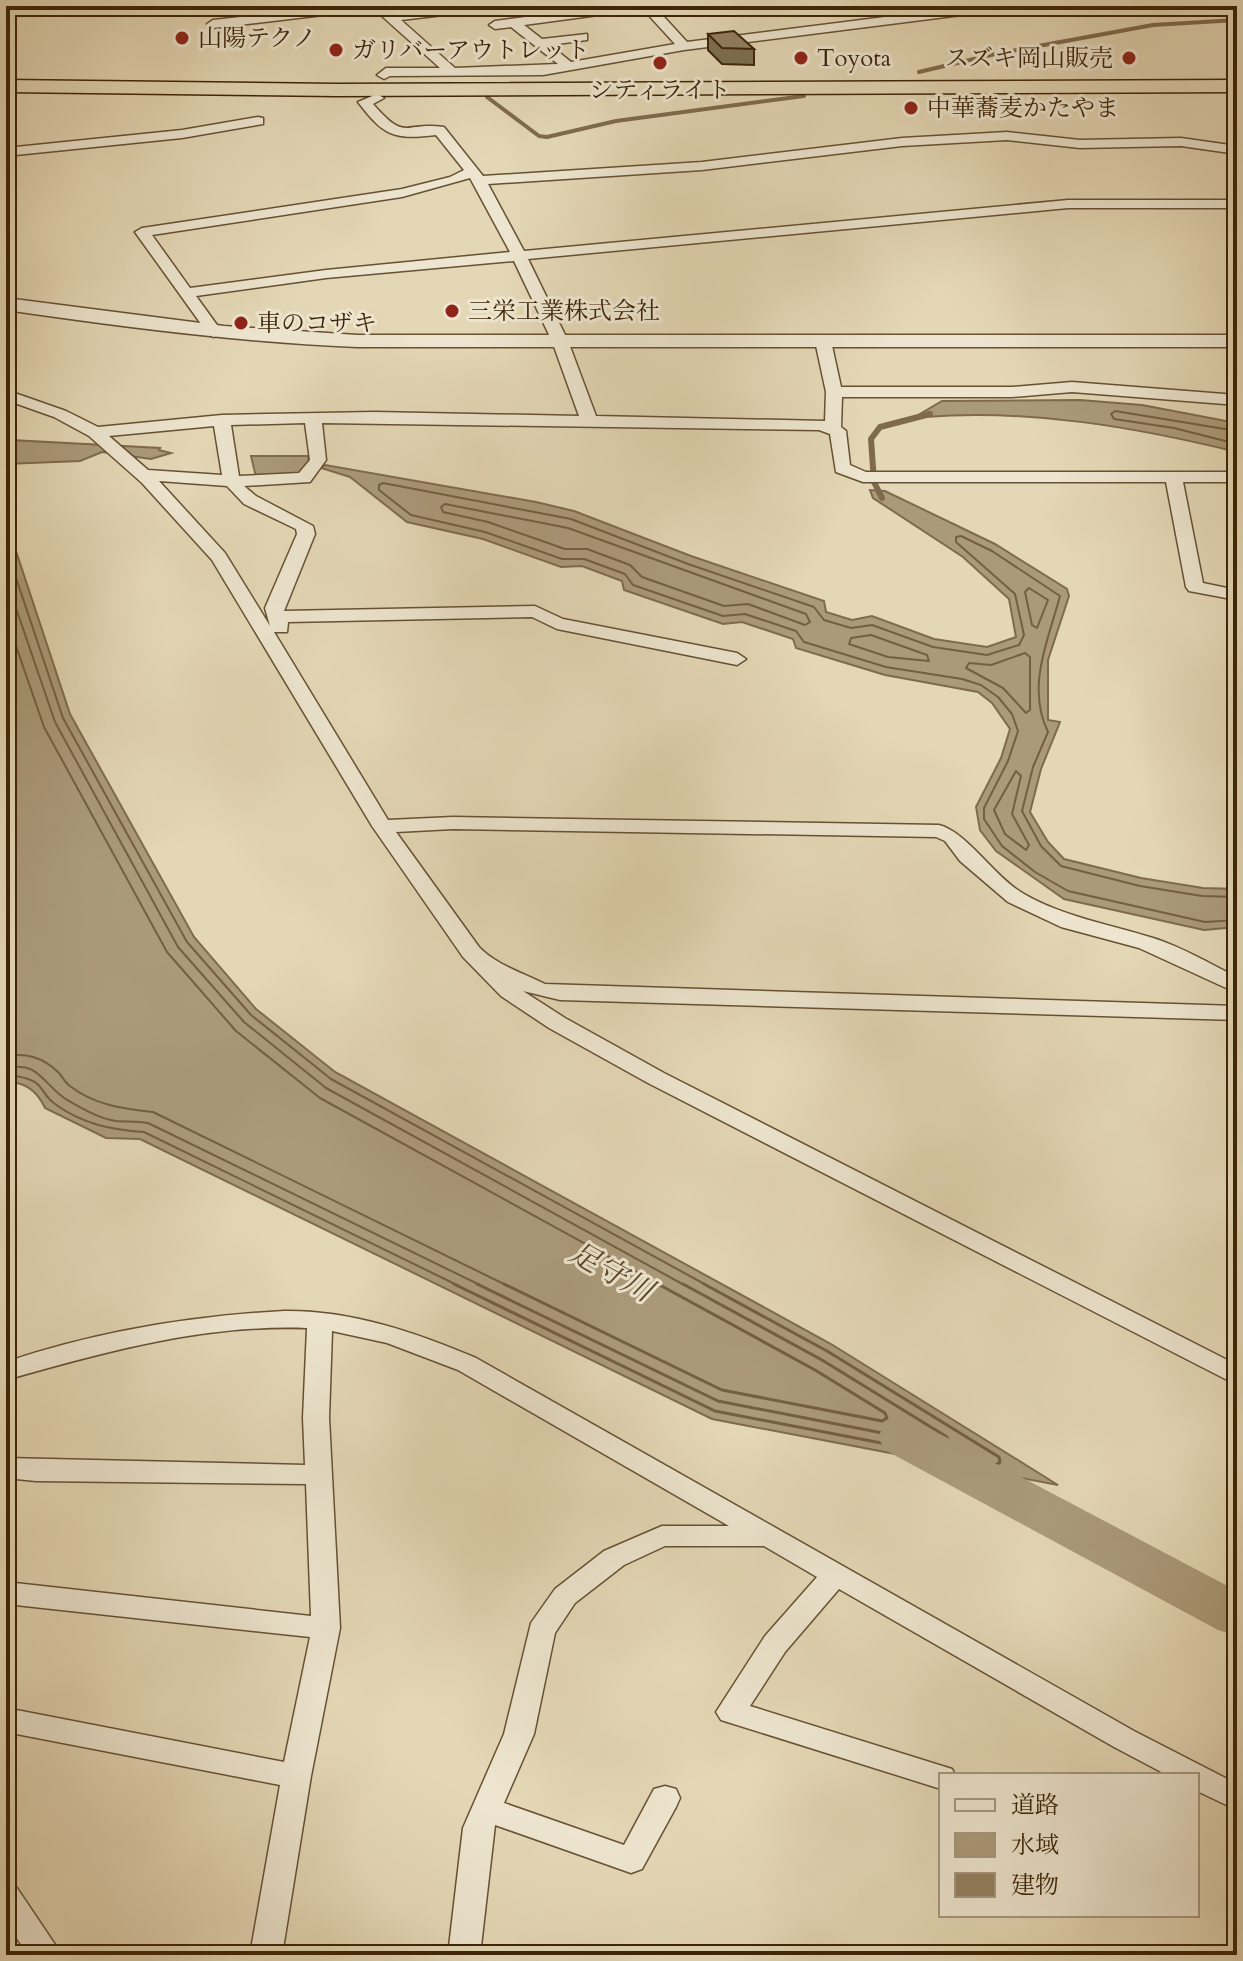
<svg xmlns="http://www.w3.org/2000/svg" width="1243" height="1961" font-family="Cardo,'Noto Serif JP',serif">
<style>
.water{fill:#ab9a7a;stroke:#7f6b4c;stroke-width:2}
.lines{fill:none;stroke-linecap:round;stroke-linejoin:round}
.shore-far1{stroke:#745f40;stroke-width:2}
.shore{stroke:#745f40;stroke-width:3}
.stream-far1{stroke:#7f6b4c;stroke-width:4}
.stream{stroke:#7f6b4c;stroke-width:6}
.river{fill:#ab9a7a;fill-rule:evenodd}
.minor-casing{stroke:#665132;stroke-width:3}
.tertiary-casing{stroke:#665132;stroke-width:3}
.trunk-casing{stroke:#3c2407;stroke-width:3}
.minor{fill:#ede5cf;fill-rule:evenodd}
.tertiary{fill:#ede5cf;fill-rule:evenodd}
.trunk{fill:#e4d7b5;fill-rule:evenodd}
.wall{fill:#7e6f53;stroke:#3c2407;stroke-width:2}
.building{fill:#938161;stroke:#3c2407;stroke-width:2}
.poi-dot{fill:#8f2418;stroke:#ede5cf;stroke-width:3}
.labels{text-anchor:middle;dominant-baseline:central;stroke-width:6;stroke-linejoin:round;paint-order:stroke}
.far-poi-label{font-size:24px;fill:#3c2407;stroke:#ede5cf;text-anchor:start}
.water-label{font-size:30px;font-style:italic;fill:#5d472a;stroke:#ede5cf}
</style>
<rect width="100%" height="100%" fill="#e4d7b5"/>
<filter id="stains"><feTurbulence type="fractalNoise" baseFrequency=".0025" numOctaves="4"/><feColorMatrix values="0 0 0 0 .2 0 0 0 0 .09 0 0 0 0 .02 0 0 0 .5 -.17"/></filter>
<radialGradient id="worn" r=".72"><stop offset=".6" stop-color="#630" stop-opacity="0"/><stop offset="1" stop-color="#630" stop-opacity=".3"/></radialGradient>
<g class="water">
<path d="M1080,400L1142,405L1237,423V452C1135,427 1031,409 925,417L920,414L942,401Z"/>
<polygon points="6,432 12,435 11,440 160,448 159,450 171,453 151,459 102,452 80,461 6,464"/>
<polygon points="251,456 308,456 309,464 300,475 256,477"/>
<polygon points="325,465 536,502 574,511 691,556 824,601 826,612 852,620 872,616 934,639 987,647 1016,637 1009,599 963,557 873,498 870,490 885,491 995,544 1067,589 1069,596 1048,660 1048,720 1060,722 1041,769 1030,812 1048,842 1064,859 1141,878 1203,888 1237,889 1237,927 1204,930 1064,899 996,851 980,830 976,807 1001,758 1010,729 992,703 978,692 885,675 796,648 793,639 742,622 723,624 624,590 622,581 582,566 561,567 483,539 407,522 350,477 321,468"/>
<path d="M6,534L12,539L70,714L194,937L256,1009L335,1072L831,1344L1058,1485L712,1419L140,1139L106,1138L45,1108C39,1095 31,1086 17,1083L11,1091L6,1090Z"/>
</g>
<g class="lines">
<g class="shore-far1">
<polyline points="1237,431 1115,411 1111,414 1114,419 1174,428 1237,444"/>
<polygon points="445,504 568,528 806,614 810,622 805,625 748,604 724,606 642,577 630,565 587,549 565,549 488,522 443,512 441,507"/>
<polyline points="6,548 63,718 187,942 251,1015 331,1079 708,1286"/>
<polyline points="6,579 55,722 178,947 244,1022 326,1088 686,1286"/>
<polygon points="1029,588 1048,600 1037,628 1032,625 1025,592"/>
<polyline points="6,617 44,727 167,952 236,1031 320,1098 662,1286"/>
<polygon points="871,635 927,655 929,661 888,657 849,644 851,638"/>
<polygon points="1025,653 1030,657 1030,710 1026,713 1003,688 966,668 969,663 991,665"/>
<polygon points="1016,771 1021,776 1012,814 1029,845 1026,850 1005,834 994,810"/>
<path d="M1237,897L1202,896L1140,886L1061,866L1041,846L1022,811L1033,767L1048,732C1026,687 1048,641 1060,596L992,551L961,536L956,537V542L1015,594L1024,635L1019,645L987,655L933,647L872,625L851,628L824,620L814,607L688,564L571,519L383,483L379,485V490L411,515L485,532L562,559H584L625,574L633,585L723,616L745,614L796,631L804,642L886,667L962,679L981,685L998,697L1012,714L1018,731L1008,761L984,808V819L1002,846L1035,872L1068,891L1205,922L1237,920"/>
<path d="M6,1056C27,1053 42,1057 58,1072C62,1076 65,1083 70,1086C94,1105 124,1109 153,1112L508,1286"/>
<path d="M6,1069C38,1058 45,1088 69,1101C83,1109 100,1119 116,1121C127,1122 137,1121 148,1123L482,1286"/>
<path d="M6,1083L16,1076C48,1082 37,1091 55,1104C82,1124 112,1130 144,1132L459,1286"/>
</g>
<g class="shore">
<polyline points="454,1284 715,1411 996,1465 1000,1462 999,1457 827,1351 704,1284"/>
<polyline points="477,1284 718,1401 944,1445 949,1442 947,1437 822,1360 683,1284"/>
<polyline points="504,1284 722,1390 882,1421 887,1418 885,1413 815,1370 658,1284"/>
</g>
<g class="stream-far1">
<polyline points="919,72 995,54 1153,25 1237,20"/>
<polyline points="487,97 539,136 547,137 616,121 804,96"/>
</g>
<polyline class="stream" points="882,498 874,482 871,439 880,427 930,414"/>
<polygon class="river" points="903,1419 921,1424 1237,1591 1237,1636 1218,1630 885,1450 878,1437 885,1424"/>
<defs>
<g id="minor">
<path d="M340,6H385L393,13L454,6H492L486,10L401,20L455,68L558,64L511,27L495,29L489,25L495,21L611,6H654L687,42L972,6H1007L1001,10L684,50L543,75L390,76L384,79L377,75L386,68H440L374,9L213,28L207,24L213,20ZM643,9L675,44L571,62L550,45L587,40V34L542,39L524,25Z"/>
<polygon points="1209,6 1237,6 1237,11 1210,11"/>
<path d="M377,94L384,98L373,104C407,143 403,121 444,127L483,176L702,162L902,138L1007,132L1080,140L1181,138L1237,146V154L1181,146L1080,148L1007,140L902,146L702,170L488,184L524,251L1068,200H1237V208H1068L528,259L568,341L596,416L825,421L826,392L815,341L823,336L831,341L841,387H1012L1072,382L1237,395V405L1072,392L1012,397H842L841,427L846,431L850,465L866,472H1237V482H1183L1203,583L1237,590V600L1189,591L1186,587L1166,482H863L836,472L830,434L819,430L322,423L326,460L310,482L244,486L256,496L313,526L315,534L284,611L535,606L563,619L737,653L746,659L737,665L557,629L532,617L288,622L287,632H274L388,820L453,817L939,825C967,832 995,878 1024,894C1064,917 1109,924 1153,938C1182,947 1210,964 1237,977V993L1139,948L1061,927L1008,902L960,861L945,841L936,837L453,829L396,832L479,947C495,964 522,973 545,984L1237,1006V1020L560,1000L523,991L565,1018L664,1073L1237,1365V1385L648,1083L549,1028L501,996L463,957L372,826L212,560L142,483L89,436L54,417L6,400V390L66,411L98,427L222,415L374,412L579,416L552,341L514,261L326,278L196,296L222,332L214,337L209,335L135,232L142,228L402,189L450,177L464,170L436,135C393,140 384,136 358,102ZM470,178L510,252L326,270L190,288L152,235L402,197ZM305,423L310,460L299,473L239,476L231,425ZM214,426L222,475L148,470L109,436ZM159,481L227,486L244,504L296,529L297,534L265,608L270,626L225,553Z"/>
<polygon points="258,117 263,118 263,124 182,138 6,156 6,148 182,130"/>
<path d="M284,1311C350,1310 415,1332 476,1358L1134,1731L1237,1784V1810L1197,1791V1775H1167L1114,1747L839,1589L785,1652L750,1706L952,1769L955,1775H941V1789L721,1720L716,1712L765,1636L817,1577L764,1546H665L624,1565L575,1603L555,1633L534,1734L504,1803L624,1845L654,1789L665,1786L676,1789L680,1798L676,1807L642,1869L631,1873L495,1825L480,1955H448L463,1828L504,1734L531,1623L555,1589L604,1551L662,1526H729L458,1370L387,1343L332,1331L329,1418L340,1628L311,1776L282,1955H250L280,1785L6,1732V1708L284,1762L310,1637L6,1604V1582L311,1616L306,1484L36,1481L6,1478V1458L305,1465L303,1418L307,1328C205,1324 103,1352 6,1380V1362C95,1332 190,1316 284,1311Z"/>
<polygon points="6,1884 17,1888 62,1955 28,1955 6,1922"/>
</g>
<path id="tertiary" d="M6,298L224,326L357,335H1237V347H357C239,342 123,327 6,310Z"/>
<polygon id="trunk" points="6,80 337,84 1237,80 1237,92 337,96 6,92"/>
</defs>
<use href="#minor" class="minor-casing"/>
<use href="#tertiary" class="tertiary-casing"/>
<use href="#trunk" class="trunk-casing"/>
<use href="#minor" class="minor"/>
<use href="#tertiary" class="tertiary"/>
<use href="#trunk" class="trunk"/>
</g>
<polygon class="wall" points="708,34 754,49 754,65 722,64 708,50"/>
<polygon class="building" points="734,31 754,49 722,48 708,34"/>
<g class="poi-dot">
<circle cx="182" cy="38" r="8"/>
<circle cx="336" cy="50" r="8"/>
<circle cx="801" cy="58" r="8"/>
<circle cx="1129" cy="58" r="8"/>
<circle cx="660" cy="63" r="8"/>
<circle cx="911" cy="108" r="8"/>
<circle cx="452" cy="311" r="8"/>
<circle cx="241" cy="323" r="8"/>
</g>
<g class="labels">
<g class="far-poi-label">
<text x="198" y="38">山陽テクノ</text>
<text x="352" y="50">ガリバーアウトレット</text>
<text x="817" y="58">Toyota</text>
<text x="1113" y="58" text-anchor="end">スズキ岡山販売</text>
<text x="660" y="90" text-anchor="middle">シティライト</text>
<text x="927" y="108">中華蕎麦かたやま</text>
<text x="468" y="311">三栄工業株式会社</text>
<text x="257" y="323">車のコザキ</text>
</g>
<g class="water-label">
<text transform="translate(611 1272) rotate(29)">足守川</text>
</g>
</g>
<rect width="1243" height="1961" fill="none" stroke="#e4d7b5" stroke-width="32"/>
<rect x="8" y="8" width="1227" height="1945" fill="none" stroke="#3c2407" stroke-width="4"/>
<rect x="16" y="16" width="1211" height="1929" fill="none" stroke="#3c2407" stroke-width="2"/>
<rect x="939" y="1773" width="260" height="144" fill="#ede5cf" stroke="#a6987f" stroke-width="2"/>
<rect x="955" y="1799" width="40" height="12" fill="#ede5cf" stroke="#a6987f" stroke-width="2"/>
<text x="1011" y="1813" font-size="24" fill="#3c2407">道路</text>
<rect x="955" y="1833" width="40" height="24" fill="#ab9a7a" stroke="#a6987f" stroke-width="2"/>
<text x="1011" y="1853" font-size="24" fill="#3c2407">水域</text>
<rect x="955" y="1873" width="40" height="24" fill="#938161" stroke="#a6987f" stroke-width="2"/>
<text x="1011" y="1893" font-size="24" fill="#3c2407">建物</text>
<rect width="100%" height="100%" filter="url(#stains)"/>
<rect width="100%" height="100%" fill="url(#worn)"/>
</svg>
